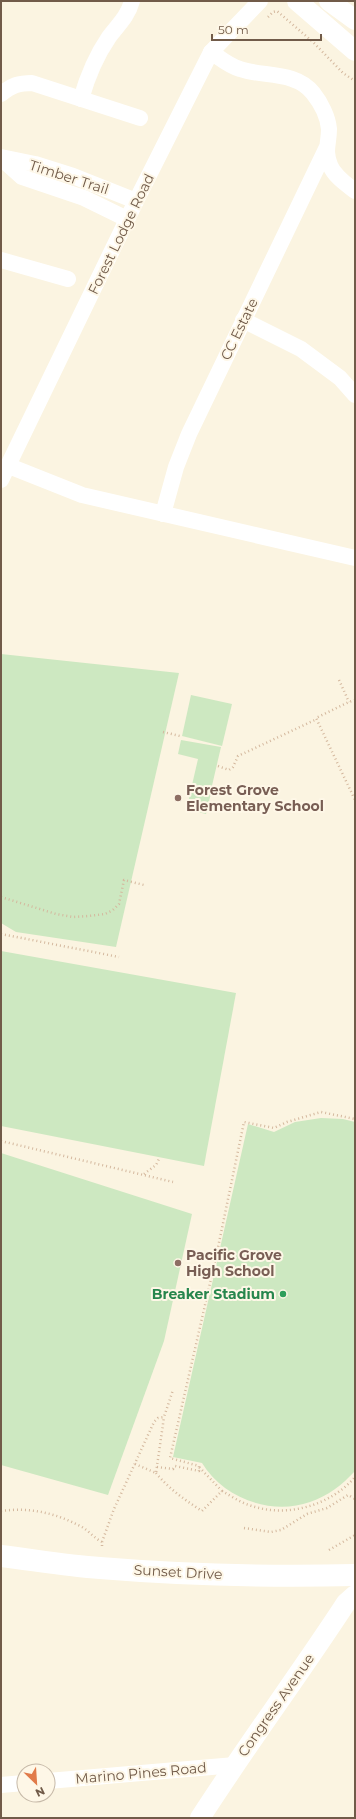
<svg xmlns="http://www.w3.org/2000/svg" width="356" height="1819" font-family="Montserrat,sans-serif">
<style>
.green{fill:#cde8c1}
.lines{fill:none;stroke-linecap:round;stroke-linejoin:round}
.path{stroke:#d4b89e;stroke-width:2.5;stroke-dasharray:1 3;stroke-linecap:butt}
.minor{stroke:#fff;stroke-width:16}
.tertiary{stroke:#fff;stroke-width:20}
.secondary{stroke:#fff;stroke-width:22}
.education-dot{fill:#8d6e63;stroke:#fef7e7;stroke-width:1.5}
.leisure-dot{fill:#2e9e5b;stroke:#fef7e7;stroke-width:1.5}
.labels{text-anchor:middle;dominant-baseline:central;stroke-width:4;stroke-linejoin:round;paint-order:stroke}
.street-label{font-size:14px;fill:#715b49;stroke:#fef7e7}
.education-label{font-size:14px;font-weight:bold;fill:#785e54;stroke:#fef7e7;text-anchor:start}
.leisure-label{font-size:14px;font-weight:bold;fill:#27864d;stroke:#fef7e7;text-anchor:end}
</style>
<rect width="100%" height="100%" fill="#fbf4e1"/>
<g class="green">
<polygon points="1,654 179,673 116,947 16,932 1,923"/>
<polygon points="191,695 232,704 222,746 182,736"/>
<polygon points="181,740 221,747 211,790 192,785 198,759 178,754"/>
<polygon points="192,788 211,793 206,814 186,809"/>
<polygon points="1,951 236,993 204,1166 1,1126"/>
<path d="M321,1118L343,1119L355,1122V1471C342,1485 328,1496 310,1502C271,1516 223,1498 202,1463L173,1457L248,1124L274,1132L295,1122Z"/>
<polygon points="1,1153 192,1214 164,1341 108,1495 1,1465"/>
</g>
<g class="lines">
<g class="path">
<polyline points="268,17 273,12 277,11 313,42 343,73 355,81"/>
<polyline points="339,680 349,702"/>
<polyline points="355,700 349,702 316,718 355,800"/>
<polyline points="163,732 180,736"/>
<polyline points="218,766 229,770 233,767 238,756 317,719"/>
<polyline points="1,897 56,914 73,917 89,916 105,914 113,910 119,904 124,880 144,885"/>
<polyline points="1,934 119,957"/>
<polyline points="1,1141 173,1182"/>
<polyline points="144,1174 156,1165 160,1157"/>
<polyline points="135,1464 156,1473 164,1417"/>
<polyline points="157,1467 173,1469 175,1466 199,1471 199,1466 170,1458 216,1257 244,1122 274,1128 287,1122 321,1112 355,1119"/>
<path d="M156,1473C169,1489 185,1500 202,1511L222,1491L199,1467"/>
<path d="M222,1491C231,1496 241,1503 252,1506C288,1518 331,1505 355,1477"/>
<path d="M1,1511C30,1507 56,1513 82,1527C89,1531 94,1538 102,1542V1549"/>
<polyline points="244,1528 271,1532 281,1530 307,1514 327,1508 348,1495 355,1499"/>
<polyline points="102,1542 114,1509 154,1422 158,1418 164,1417 173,1390"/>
<polyline points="329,1550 355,1535"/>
</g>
<g class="minor">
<path d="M211,52C220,58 229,66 240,69C263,77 296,71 313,93C321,103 328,117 329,129C329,144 324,150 330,165C334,176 346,184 355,191"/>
<path d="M1,94C12,85 19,83 32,83L140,118"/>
<path d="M81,99C87,78 96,56 109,37C118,25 128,16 132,1"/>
<polyline points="1,157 35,164 73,176 136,201"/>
<polyline points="1,158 22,177 84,198 127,219"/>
<polyline points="1,260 68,279"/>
<polyline points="243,320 301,349 340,378 355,395"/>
<polyline points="9,466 82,495 355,558"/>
<polyline points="1,480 136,201 211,52 260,1"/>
<polyline points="163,514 176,467 189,434 326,149"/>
<polyline points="48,1781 235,1765"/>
<polyline points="1,1785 24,1783"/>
</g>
<g class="tertiary">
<polyline points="297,1 355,51"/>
<polyline points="329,1 355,20"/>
<path d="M200,1818C247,1745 299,1675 346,1603L355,1595"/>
</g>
<path class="secondary" d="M1,1556C34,1560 67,1566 100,1568C185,1575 270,1577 355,1575"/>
</g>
<g class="education-dot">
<circle cx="178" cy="798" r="4"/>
<circle cx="178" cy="1263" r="4"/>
</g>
<circle class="leisure-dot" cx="283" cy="1294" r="4"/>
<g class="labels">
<g class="street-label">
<text transform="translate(69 177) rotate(18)">Timber Trail</text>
<text transform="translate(121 234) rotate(-64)">Forest Lodge Road</text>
<text transform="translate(239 329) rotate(-64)">CC Estate</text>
<text transform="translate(178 1572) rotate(3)">Sunset Drive</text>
<text transform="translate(276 1705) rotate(-55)">Congress Avenue</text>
<text transform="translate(141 1773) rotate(-5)">Marino Pines Road</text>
</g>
<g class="education-label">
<text x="186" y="790">Forest Grove<tspan x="186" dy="16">Elementary School</tspan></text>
<text x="186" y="1255">Pacific Grove<tspan x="186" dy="16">High School</tspan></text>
</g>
<g class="leisure-label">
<text x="275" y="1294">Breaker Stadium</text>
</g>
</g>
<rect width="356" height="1819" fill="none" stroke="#715b49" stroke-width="4"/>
<g transform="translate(36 1783) rotate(155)"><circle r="19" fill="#fef7e7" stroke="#c6b9a8"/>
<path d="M0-3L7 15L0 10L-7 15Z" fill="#e17b4a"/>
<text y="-6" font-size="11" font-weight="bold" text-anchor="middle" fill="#715b49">N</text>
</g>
<path d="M212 34v6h109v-6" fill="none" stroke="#715b49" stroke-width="2"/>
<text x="218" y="34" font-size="12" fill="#715b49" stroke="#fef7e7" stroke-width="3" paint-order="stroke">50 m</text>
</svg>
